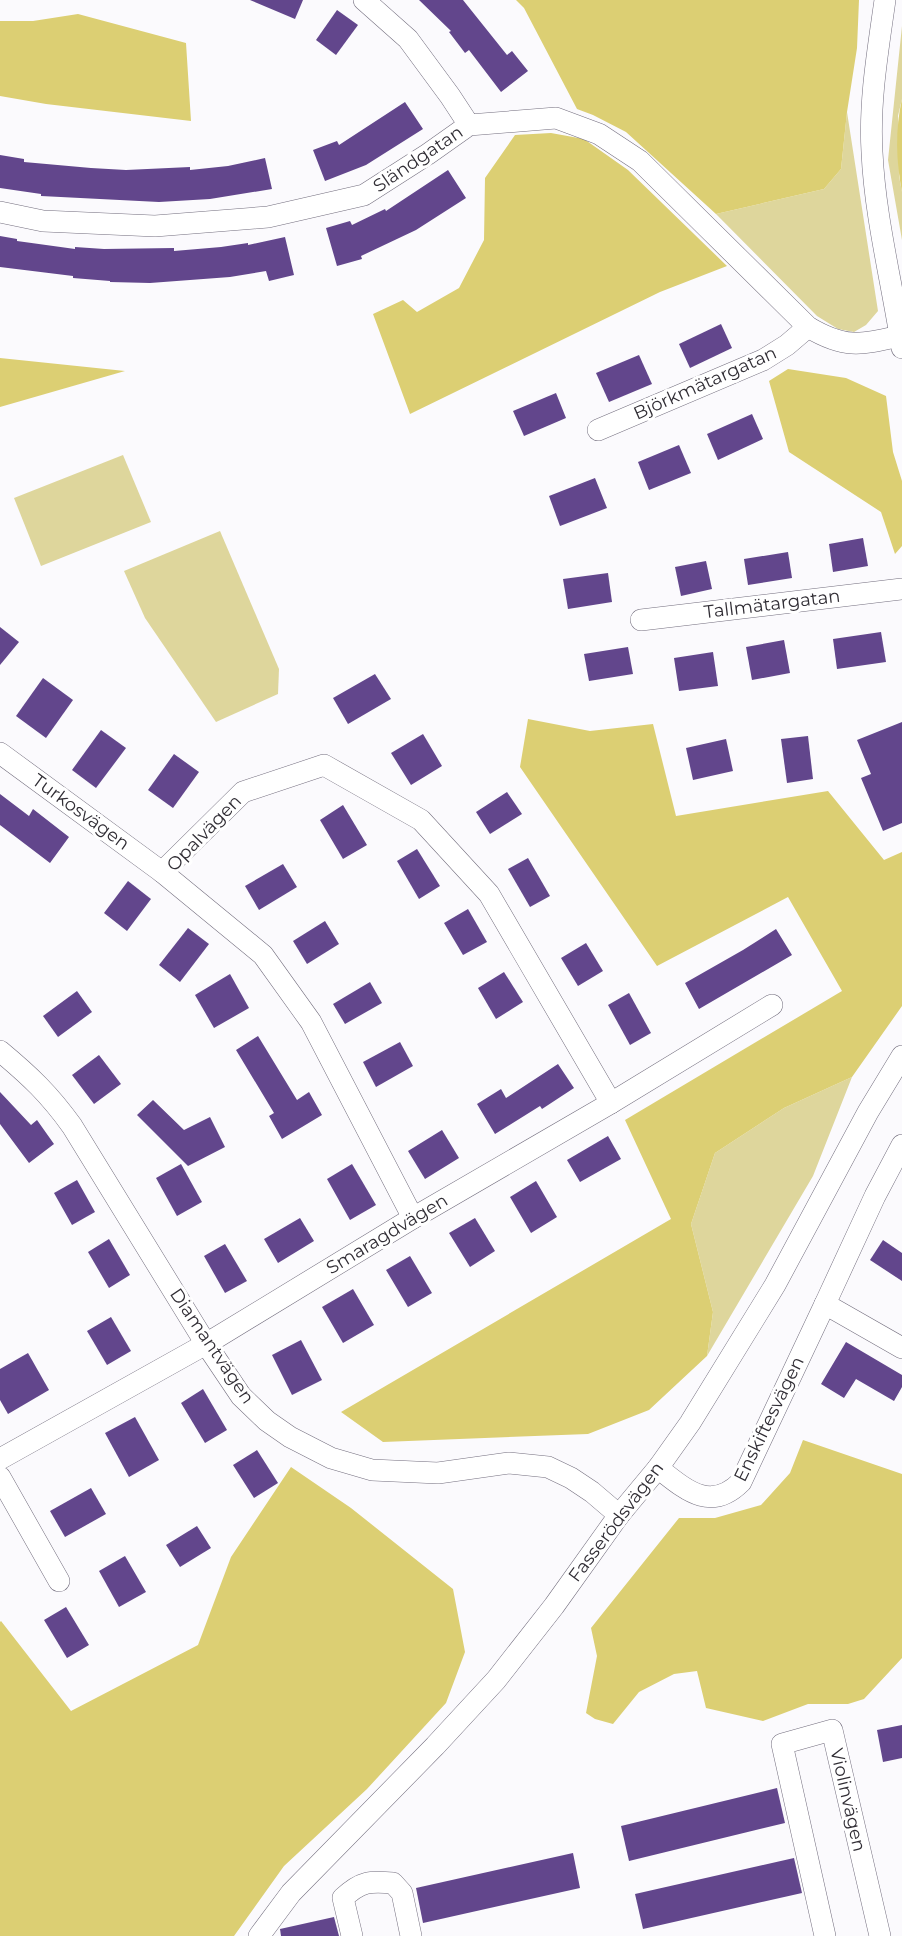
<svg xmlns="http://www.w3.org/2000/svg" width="902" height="1936" font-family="Montserrat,sans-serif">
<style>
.green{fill:#ded69c}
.forest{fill:#dccf73}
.building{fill:#62468c}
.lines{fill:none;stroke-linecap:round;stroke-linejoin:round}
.minor-casing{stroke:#746f7f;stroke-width:22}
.minor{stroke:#fff;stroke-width:21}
.labels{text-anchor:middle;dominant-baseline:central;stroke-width:6;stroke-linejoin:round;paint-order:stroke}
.street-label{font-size:18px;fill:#312e35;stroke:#fff}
</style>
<rect width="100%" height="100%" fill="#fbfafd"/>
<g class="green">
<polygon points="902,26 902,99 898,116 899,176 902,192 902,240 888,160"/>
<polygon points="847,112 878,311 866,325 854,332 838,329 817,316 716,214 824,189 841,169"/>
<polygon points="123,455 151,522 41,566 14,498"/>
<polygon points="220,531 279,669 278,694 216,722 145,618 124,571"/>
<polygon points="852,1077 813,1176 707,1356 713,1312 691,1224 715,1153 784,1108"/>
</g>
<g class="forest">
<polygon points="516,0 859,0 857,48 847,112 841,169 824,189 716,214 626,132 593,115 577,109 524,8"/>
<polygon points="78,14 186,43 191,121 46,104 0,96 0,21 33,21"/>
<path d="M902,99V192C896,163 895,128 902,99Z"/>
<polygon points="551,133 584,139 628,170 727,266 660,292 410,414 373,314 403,300 417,312 459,288 484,240 485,178 515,135"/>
<polygon points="0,358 125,371 0,407"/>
<polygon points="788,369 846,378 886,396 893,452 902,481 902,546 895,554 881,512 789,452 769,381"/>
<polygon points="528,719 590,731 653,724 676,816 828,791 884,860 902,852 902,1006 852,1077 784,1108 715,1153 691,1224 713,1312 707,1356 649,1410 588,1434 383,1442 341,1412 671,1219 625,1120 842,991 788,897 657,966 520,767"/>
<polygon points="803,1440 902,1474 902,1658 864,1699 848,1704 808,1704 763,1721 706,1708 697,1671 674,1674 639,1692 613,1724 595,1719 586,1713 597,1656 591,1628 679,1518 715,1518 761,1505 790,1473"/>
<polygon points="291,1467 351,1508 453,1589 465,1652 446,1703 367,1789 284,1866 234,1936 0,1936 0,1622 1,1621 71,1711 198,1645 231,1557"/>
</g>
<g class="building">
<polygon points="250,0 303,0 295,19"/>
<polygon points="419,0 463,0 507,55 512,51 528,71 501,92 469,50 465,53 449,32 451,31"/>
<polygon points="337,10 358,25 336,55 316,40"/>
<polygon points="405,102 423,129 366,165 325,181 313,150 337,141 339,145"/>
<polygon points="0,155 24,159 24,162 91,168 126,170 190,167 190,170 228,166 265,158 272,189 210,199 159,202 41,196 41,194 0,188"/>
<polygon points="448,170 466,198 416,230 361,256 362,259 337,266 326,228 350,221 352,225 385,209 386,211"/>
<polygon points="0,236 17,239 17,241 75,249 75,247 104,249 174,248 174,251 221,247 248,243 248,245 285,237 294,275 269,281 266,271 230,277 150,283 110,282 110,281 73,278 73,276 0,267"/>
<polygon points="721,324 732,348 690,368 679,344"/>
<polygon points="639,355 652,384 609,402 596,373"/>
<polygon points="556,393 566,418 524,436 513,411"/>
<polygon points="752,414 763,439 718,460 707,434"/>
<polygon points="679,445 691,473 649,490 638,462"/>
<polygon points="595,478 607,508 560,526 549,496"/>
<polygon points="863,538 868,566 833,572 829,544"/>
<polygon points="788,552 792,578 748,585 744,559"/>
<polygon points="706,561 712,589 681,596 675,567"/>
<polygon points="608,573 612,602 568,609 563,579"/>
<polygon points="0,627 19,642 0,665"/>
<polygon points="881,632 886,662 837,669 833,639"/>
<polygon points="784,640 790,673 752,680 746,647"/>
<polygon points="628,647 633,674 589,681 584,654"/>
<polygon points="713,652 718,686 679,691 674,658"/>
<polygon points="375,674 391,699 348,724 333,698"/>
<polygon points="43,678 73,700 46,738 16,716"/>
<polygon points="902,722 902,823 883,831 861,778 871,774 857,740"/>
<polygon points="101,730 126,748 96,788 72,770"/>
<polygon points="423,734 442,766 411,785 391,753"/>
<polygon points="808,736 813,779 787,783 781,739"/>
<polygon points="726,739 733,771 693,780 686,748"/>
<polygon points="174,754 199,772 173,808 148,790"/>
<polygon points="507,792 522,814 490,834 476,812"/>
<polygon points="0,794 29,816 33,809 69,837 50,863 0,825"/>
<polygon points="343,805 367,845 343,859 320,820"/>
<polygon points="417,849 440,886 419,899 397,861"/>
<polygon points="528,858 550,896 530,907 508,869"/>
<polygon points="283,864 297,887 259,910 245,886"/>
<polygon points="128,881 151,899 127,931 104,913"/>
<polygon points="468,909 487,942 463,955 444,923"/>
<polygon points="325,921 339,944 307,964 293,941"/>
<polygon points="188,928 209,944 180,982 159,965"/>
<polygon points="776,929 792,955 699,1009 685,983 743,950"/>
<polygon points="586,943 603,971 578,986 561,958"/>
<polygon points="504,972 523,1002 496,1019 478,988"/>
<polygon points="230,974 249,1008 214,1028 195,995"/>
<polygon points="370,982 382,1003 345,1024 333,1004"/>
<polygon points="77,991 92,1012 58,1037 43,1016"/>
<polygon points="629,993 651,1033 630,1045 608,1005"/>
<polygon points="258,1036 297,1100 309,1092 322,1115 282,1139 269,1116 274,1113 236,1050"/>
<polygon points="400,1042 413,1066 376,1087 363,1062"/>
<polygon points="99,1055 121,1084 94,1104 72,1075"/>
<polygon points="558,1064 574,1088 542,1109 540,1106 495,1134 477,1104 501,1089 506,1098"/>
<polygon points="0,1092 31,1125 37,1120 54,1144 29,1163 0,1124"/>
<polygon points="153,1100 184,1130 210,1117 225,1147 188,1166 137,1115"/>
<polygon points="442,1130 459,1158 425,1179 408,1151"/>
<polygon points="608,1136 621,1159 580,1182 567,1160"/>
<polygon points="181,1164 202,1202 177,1216 156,1178"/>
<polygon points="352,1164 376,1205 350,1220 327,1179"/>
<polygon points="77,1180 95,1212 72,1225 54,1193"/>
<polygon points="536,1181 557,1217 531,1233 510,1197"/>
<polygon points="300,1218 314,1241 278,1263 264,1239"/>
<polygon points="475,1218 495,1251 470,1267 449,1233"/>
<polygon points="109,1239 130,1275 109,1288 88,1252"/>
<polygon points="883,1240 902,1253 902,1281 870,1260"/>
<polygon points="225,1244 247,1281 225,1293 204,1256"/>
<polygon points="410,1256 432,1293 408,1307 386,1270"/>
<polygon points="353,1289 374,1325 343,1343 322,1307"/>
<polygon points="111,1317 131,1351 107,1365 87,1331"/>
<polygon points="301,1340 322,1380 292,1395 272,1355"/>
<polygon points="846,1342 902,1375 902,1387 894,1401 856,1379 844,1398 821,1384"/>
<polygon points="28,1353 49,1390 8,1414 0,1400 0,1369"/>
<polygon points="203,1389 227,1430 205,1443 181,1403"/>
<polygon points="135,1417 159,1460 129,1477 105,1433"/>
<polygon points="257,1450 278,1483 254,1498 233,1465"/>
<polygon points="91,1488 106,1514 65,1537 50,1511"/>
<polygon points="197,1526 211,1548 180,1567 166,1545"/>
<polygon points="125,1556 146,1592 119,1607 99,1571"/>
<polygon points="66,1607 89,1645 67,1658 44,1620"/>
<polygon points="902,1725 902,1758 883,1762 877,1730"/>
<polygon points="777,1788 785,1823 629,1861 621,1826"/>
<polygon points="573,1853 580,1888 423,1923 416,1888"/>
<polygon points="794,1858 802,1893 643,1929 635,1894"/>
<polygon points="334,1917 339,1936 281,1936 280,1929"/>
</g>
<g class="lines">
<defs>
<g id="minor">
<polyline points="364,0 408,39 450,96 469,125"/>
<path d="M885,0C878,50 869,101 872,152C875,218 892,282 902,348"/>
<path d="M0,212L43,221L155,226L268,217L364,195L428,154L469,125L556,118L599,134L640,161L808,327C845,349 860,345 900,336"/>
<polyline points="598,430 763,360 787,345 808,327"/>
<polyline points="641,620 902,589"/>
<polyline points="0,753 162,872"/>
<path d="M0,1051C30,1076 49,1094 72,1126L206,1344L241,1396L267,1421L290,1437L331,1458L372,1470L438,1473L509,1463L548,1467L571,1478L592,1492L619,1515"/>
<polyline points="902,1145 875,1196 825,1304 902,1348"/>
<polyline points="413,1218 311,1022 263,955 162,872 243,792 324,765 421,820 489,894 611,1103"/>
<polyline points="0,1459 206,1344 413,1218 611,1103 772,1005"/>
<path d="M658,1468C685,1489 710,1513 741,1482L825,1304"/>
<polyline points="0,1477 59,1581"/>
<polyline points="259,1936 291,1893 435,1746 496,1680 554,1606 619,1515 658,1468 690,1423 775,1285 868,1112 902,1056"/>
<path d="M352,1936L343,1898C361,1881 370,1881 393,1883L402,1893L411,1936"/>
<polyline points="825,1936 782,1744 832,1730 880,1936"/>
</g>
</defs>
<use href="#minor" class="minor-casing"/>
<use href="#minor" class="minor"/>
</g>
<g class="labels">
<g class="street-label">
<text transform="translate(418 159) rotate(-34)">Sländgatan</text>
<text transform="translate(705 383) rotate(-24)">Björkmätargatan</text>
<text transform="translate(772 604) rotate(-7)">Tallmätargatan</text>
<text transform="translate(81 812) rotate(36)">Turkosvägen</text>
<text transform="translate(204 833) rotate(-46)">Opalvägen</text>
<text transform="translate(387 1234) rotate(-31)">Smaragdvägen</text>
<text transform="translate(212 1346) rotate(56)">Diamantvägen</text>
<text transform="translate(769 1419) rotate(-64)">Enskiftesvägen</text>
<text transform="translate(616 1522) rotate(-53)">Fasserödsvägen</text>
<text transform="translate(848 1800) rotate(77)">Violinvägen</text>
</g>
</g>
</svg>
